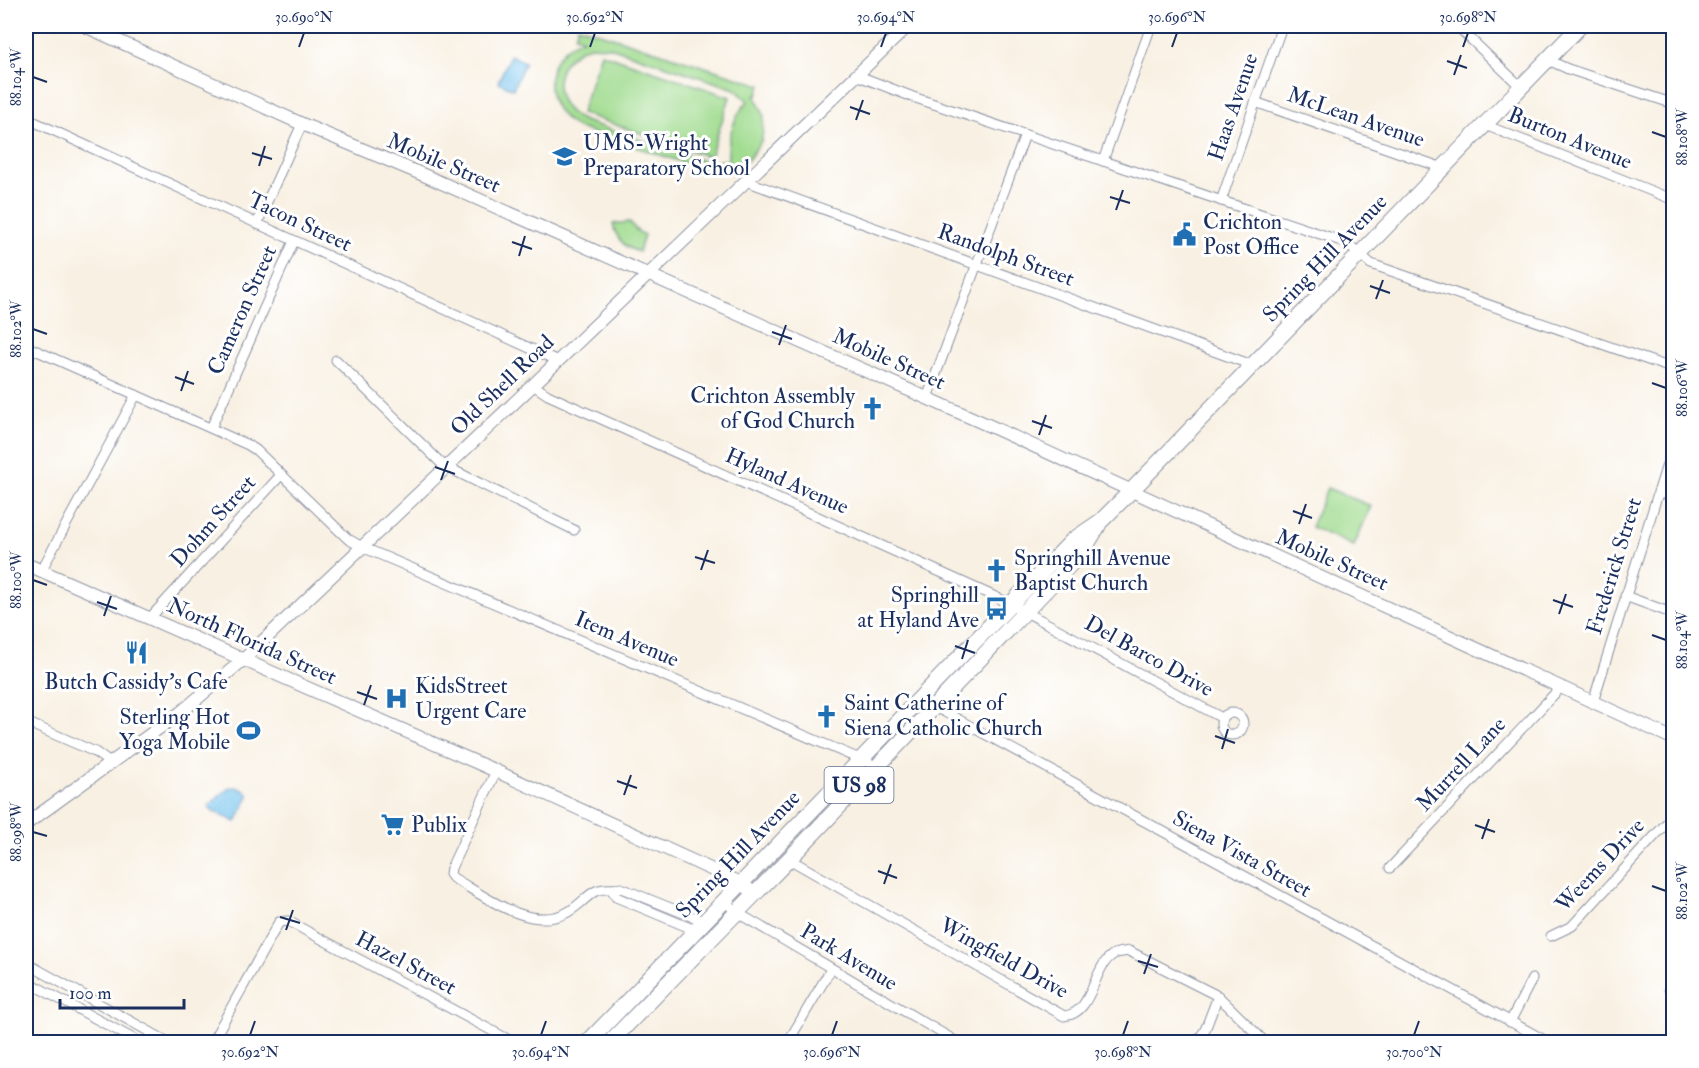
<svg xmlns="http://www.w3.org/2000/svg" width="1699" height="1068" font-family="'IM FELL Double Pica',serif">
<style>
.green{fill:#a1dc90;stroke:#5e8677;stroke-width:1.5;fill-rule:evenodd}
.water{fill:#72c2ed;stroke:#4678a6;stroke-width:1.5}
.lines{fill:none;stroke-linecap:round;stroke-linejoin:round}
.minor-casing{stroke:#8a90a0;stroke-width:11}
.tertiary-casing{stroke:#8a90a0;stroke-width:14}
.primary-casing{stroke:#8a90a0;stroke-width:17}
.minor{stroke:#fff;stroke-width:9}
.tertiary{stroke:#fff;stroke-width:12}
.primary{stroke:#fff;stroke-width:15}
.ticks{fill:none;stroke:#1b2f5e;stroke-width:2}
.labels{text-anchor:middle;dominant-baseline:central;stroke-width:6;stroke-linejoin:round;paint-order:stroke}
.shield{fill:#fff;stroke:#5f6d8e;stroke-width:1.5}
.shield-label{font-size:21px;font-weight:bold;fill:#1b2f5e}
.street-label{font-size:22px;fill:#1b2f5e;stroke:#fff}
.poi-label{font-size:22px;fill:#1b2f5e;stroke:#fff;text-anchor:start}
.neatline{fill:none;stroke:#1b2f5e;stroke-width:2}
.ticks-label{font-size:15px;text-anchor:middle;fill:#1b2f5e}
</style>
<rect width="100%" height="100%" fill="#fff"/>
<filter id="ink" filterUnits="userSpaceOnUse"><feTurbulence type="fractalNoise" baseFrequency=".0167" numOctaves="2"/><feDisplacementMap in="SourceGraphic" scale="12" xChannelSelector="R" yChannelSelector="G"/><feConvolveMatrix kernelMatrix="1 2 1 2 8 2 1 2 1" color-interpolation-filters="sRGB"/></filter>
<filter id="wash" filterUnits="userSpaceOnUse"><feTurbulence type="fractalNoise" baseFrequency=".008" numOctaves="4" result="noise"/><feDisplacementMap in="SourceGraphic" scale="24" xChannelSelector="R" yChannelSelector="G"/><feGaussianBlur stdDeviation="1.35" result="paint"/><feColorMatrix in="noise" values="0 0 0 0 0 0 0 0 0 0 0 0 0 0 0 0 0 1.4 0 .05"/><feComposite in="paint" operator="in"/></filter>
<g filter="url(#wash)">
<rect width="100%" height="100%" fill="#f8f0e2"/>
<g class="green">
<path d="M578,26L761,85L757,96H755L764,115L762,140L748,160L734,168L726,171L702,169L579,128C539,110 540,53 583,39L575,36ZM590,46L610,47L735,89L748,101C733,117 727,139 728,160L707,162L584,121C547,104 550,58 590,46Z"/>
<polygon points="601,53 730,97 710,157 581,113"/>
<path d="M630,222L636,230L644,235L639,252C625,248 616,239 613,224Z"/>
<polygon points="1327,488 1371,506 1354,546 1311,527"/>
</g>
<g class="water">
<polygon points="510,55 525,62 513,89 498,82"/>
<polygon points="236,787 246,791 249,796 236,822 211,810 209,805 229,788"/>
</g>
</g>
<g filter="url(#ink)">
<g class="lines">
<defs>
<g id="minor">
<polyline points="1457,26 1521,87"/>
<polyline points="1548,60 1568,69 1674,104"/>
<polyline points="856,75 913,97 1347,243 1371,264 1674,369"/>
<polyline points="1255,102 1443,168"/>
<polyline points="26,118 558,361"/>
<polyline points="1485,125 1674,200"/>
<polyline points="1103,161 1151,26"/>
<polyline points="746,181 1252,365"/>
<polyline points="1221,201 1282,26"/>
<polyline points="257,224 302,124"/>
<polyline points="26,346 248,445 256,450 348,539 362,547 876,766"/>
<polyline points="336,360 443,465 574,530"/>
<polyline points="533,385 548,395 1011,604 1222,718"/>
<polyline points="927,398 1025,135"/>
<polyline points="211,428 294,241"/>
<polyline points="1658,492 1674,497"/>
<polyline points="41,571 136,395"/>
<polyline points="1625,596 1674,614"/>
<polyline points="149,619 281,475"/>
<polyline points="919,698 1548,1042"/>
<polyline points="1593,702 1674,442"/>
<circle cx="1232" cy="724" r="11"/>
<polyline points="26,722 95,752 110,763"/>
<path d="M496,771L451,868L450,874L453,878C485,896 527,930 564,914C576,909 583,899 594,892C602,887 612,890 621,888L703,921"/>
<path d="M789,859L1064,1016C1094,1014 1092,966 1114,954C1118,952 1125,952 1129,951L1218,996L1265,1042"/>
<polyline points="1390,868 1561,687"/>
<polyline points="612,890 616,897 695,930"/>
<polyline points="724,900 736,912 957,1042"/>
<polyline points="1551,936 1572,926 1674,815"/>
<polyline points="26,963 168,1042"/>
<polyline points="26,981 139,1042"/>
<polyline points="1669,989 1674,983"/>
<polyline points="1510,1022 1532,979"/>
<polyline points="212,1042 279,922 288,921 513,1042"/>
<polyline points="788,1042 831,969"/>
<polyline points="1197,1042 1205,1030 1218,996"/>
</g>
<g id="tertiary">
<polyline points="85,26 302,124 426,176 990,426 1674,739"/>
<polyline points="26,564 496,771 741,883 754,893"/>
<polyline points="26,824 180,713 243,660 533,385 908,26"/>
</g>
<g id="primary">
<polyline points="588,1042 1011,604 1073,540 1101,521 1130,492 1580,26"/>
<polyline points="610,1042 789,859 1083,551 1098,526"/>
</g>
</defs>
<use href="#minor" class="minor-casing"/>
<use href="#tertiary" class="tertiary-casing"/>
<use href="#primary" class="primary-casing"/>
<use href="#minor" class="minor"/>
<use href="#tertiary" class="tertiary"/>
<use href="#primary" class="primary"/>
</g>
</g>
<path class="ticks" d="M299,47L304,33M590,47L595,33M881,47L886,33M1172,47L1177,33M1463,47L1468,33M1447,61L1467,68M1454,75L1461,55M33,77L47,82M850,107L870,114M856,120L863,100M1652,132L1666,137M252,153L272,159M259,166L265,146M1110,197L1130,203M1116,210L1123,190M512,242L532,249M519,256L525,236M1370,286L1390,293M1376,299L1383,280M33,329L47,334M772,332L792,339M779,345L786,325M175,377L194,384M1652,383L1666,388M181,391L188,371M1032,421L1052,428M1039,435L1046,415M435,467L455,474M441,480L448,461M1293,511L1312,518M1299,524L1306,504M695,557L715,563M701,570L708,550M33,580L47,585M1553,600L1573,607M97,602L117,609M1559,614L1566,594M104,616L111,596M1652,635L1666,640M955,646L975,653M962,659L968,640M357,692L377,699M364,705L371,685M1215,736L1235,743M1222,749L1228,729M617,781L637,788M624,795L631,775M1475,825L1495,832M33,832L47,836M1482,839L1489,819M878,871L897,878M884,884L891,864M1652,886L1666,891M280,917L300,923M286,930L293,910M1138,961L1158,967M1144,974L1151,954M250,1035L255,1021M541,1035L546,1021M832,1035L837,1021M1123,1035L1128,1021M1414,1035L1419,1021"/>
<defs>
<symbol id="school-bare" viewBox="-9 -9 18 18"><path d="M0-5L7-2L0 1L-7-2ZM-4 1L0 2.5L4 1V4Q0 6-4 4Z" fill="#1f6fb2" stroke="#fff" stroke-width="2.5" paint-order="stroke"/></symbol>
<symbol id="civic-bare" viewBox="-9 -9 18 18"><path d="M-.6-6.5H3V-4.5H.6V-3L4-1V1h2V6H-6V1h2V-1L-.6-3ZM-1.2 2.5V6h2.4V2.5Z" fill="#1f6fb2" stroke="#fff" stroke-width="2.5" paint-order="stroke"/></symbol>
<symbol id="church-bare" viewBox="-9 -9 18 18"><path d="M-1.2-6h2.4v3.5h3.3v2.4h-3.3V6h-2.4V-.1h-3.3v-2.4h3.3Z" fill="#1f6fb2" stroke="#fff" stroke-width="2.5" paint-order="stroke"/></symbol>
<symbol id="bus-bare" viewBox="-9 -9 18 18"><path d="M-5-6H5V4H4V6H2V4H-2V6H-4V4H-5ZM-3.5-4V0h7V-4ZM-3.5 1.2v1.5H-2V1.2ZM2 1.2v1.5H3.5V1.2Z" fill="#1f6fb2" stroke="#fff" stroke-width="2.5" paint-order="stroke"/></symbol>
<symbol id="restaurant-bare" viewBox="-9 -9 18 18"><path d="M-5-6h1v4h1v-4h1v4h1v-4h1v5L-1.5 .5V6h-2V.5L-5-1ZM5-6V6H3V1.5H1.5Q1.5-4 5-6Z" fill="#1f6fb2" stroke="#fff" stroke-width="2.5" paint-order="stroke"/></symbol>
<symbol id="hospital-bare" viewBox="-9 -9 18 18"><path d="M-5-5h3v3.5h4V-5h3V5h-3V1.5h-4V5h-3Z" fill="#1f6fb2" stroke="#fff" stroke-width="2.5" paint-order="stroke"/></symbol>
<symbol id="stadium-bare" viewBox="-9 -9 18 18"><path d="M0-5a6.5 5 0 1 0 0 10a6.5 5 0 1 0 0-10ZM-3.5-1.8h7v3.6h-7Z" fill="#1f6fb2" stroke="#fff" stroke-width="2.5" paint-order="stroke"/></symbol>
<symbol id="supermarket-bare" viewBox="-9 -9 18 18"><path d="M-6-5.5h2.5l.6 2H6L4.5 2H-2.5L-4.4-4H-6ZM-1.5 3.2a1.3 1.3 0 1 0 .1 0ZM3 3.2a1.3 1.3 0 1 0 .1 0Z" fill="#1f6fb2" stroke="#fff" stroke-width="2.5" paint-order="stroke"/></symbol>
</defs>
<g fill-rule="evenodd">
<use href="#school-bare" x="548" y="140" width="33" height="33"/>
<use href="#civic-bare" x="1168" y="218" width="33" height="33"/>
<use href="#church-bare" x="856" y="392" width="33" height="33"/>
<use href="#church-bare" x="980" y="554" width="33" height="33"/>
<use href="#bus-bare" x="980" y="592" width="33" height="33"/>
<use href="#restaurant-bare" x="120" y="636" width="33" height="33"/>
<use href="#hospital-bare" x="380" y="682" width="33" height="33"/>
<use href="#church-bare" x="810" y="700" width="33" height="33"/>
<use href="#stadium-bare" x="232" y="714" width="33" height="33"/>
<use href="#supermarket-bare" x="376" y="808" width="33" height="33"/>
</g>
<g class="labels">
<rect class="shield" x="824.5" y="767" width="69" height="36" rx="4.5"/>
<g class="shield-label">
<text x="859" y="785">US 98</text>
</g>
<g class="street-label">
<text transform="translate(1233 107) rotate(-71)">Haas Avenue</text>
<text transform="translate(1356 117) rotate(19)">McLean Avenue</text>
<text transform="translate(1570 138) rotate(22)">Burton Avenue</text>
<text transform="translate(444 163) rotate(23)">Mobile Street</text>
<text transform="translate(300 222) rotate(25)">Tacon Street</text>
<text transform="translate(1006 255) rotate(20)">Randolph Street</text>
<text transform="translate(1325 258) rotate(-46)">Spring Hill Avenue</text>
<text transform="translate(242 310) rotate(-66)">Cameron Street</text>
<text transform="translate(889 359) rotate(24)">Mobile Street</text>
<text transform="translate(502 385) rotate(-44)">Old Shell Road</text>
<text transform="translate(787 481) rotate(24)">Hyland Avenue</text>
<text transform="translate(213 521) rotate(-48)">Dohm Street</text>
<text transform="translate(1332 560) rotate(24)">Mobile Street</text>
<text transform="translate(1614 566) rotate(-73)">Frederick Street</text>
<text transform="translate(627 639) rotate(23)">Item Avenue</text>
<text transform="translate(252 641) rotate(24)">North Florida Street</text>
<text transform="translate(1149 656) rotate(29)">Del Barco Drive</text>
<text transform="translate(1461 764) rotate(-47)">Murrell Lane</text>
<text transform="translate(738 854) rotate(-46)">Spring Hill Avenue</text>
<text transform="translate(1242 854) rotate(29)">Siena Vista Street</text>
<text transform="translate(1600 865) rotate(-47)">Weems Drive</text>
<text transform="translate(849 957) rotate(31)">Park Avenue</text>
<text transform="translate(1004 958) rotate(29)">Wingfield Drive</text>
<text transform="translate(406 963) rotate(28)">Hazel Street</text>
</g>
<g class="poi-label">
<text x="583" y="143">UMS-Wright<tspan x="583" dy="25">Preparatory School</tspan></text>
<text x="1203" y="222">Crichton<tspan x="1203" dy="25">Post Office</tspan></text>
<text x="855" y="396" text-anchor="end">Crichton Assembly<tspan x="855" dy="25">of God Church</tspan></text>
<text x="1014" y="558">Springhill Avenue<tspan x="1014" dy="25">Baptist Church</tspan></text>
<text x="979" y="595" text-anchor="end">Springhill<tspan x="979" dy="25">at Hyland Ave</tspan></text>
<text x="136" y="682" text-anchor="middle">Butch Cassidy's Cafe</text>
<text x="415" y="686">KidsStreet<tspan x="415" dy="25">Urgent Care</tspan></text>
<text x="844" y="703">Saint Catherine of<tspan x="844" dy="25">Siena Catholic Church</tspan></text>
<text x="230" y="717" text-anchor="end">Sterling Hot<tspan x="230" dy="25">Yoga Mobile</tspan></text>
<text x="411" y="825">Publix</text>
</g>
</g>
<rect width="1699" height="1068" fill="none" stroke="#fff" stroke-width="66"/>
<path d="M60 999v9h124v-9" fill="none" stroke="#1b2f5e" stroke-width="3"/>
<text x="69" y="999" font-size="18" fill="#1b2f5e" stroke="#ffffff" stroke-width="4.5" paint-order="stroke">100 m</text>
<rect x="33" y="33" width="1633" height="1002" class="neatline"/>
<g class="ticks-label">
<text x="304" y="22">30.690°N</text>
<text x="595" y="22">30.692°N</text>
<text x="886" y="22">30.694°N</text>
<text x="1177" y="22">30.696°N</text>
<text x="1468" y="22">30.698°N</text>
<text transform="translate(16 77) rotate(-90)" y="5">88.104°W</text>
<text transform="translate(1682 137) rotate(-90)" y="5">88.108°W</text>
<text transform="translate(16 329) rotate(-90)" y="5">88.102°W</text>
<text transform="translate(1682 388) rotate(-90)" y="5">88.106°W</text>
<text transform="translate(16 580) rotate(-90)" y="5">88.100°W</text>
<text transform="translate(1682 640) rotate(-90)" y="5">88.104°W</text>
<text transform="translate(16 832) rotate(-90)" y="5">88.098°W</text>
<text transform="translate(1682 891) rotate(-90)" y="5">88.102°W</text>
<text x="250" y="1057">30.692°N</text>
<text x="541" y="1057">30.694°N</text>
<text x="832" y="1057">30.696°N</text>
<text x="1123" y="1057">30.698°N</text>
<text x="1414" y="1057">30.700°N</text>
</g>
</svg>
